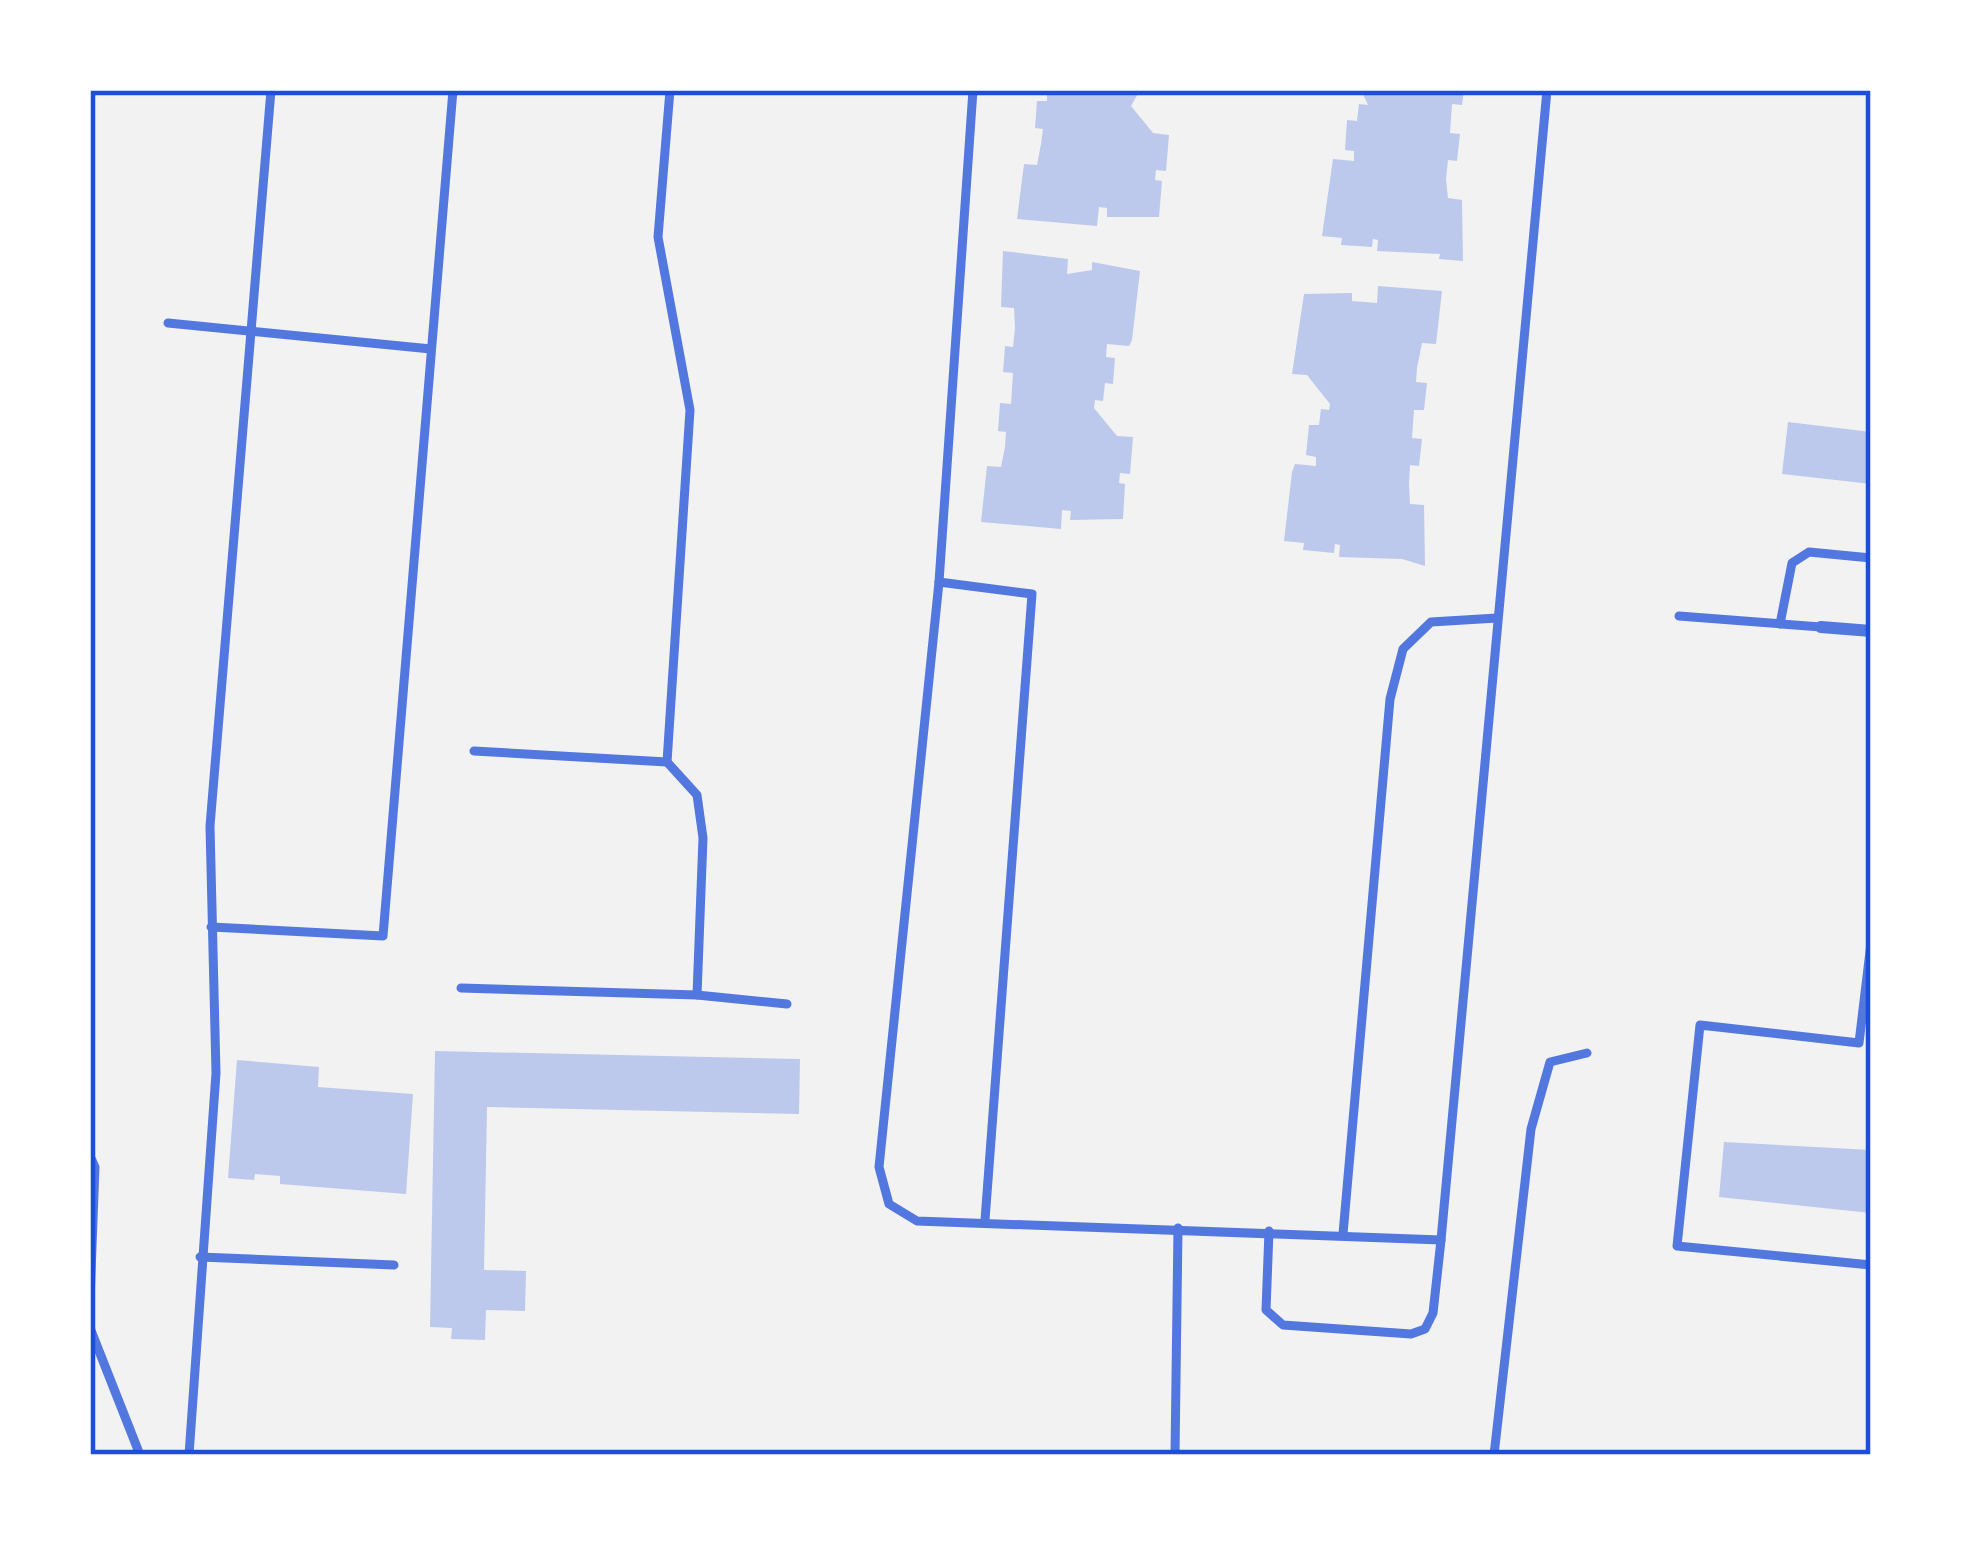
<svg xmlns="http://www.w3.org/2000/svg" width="1961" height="1545" font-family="'DejaVu Sans',sans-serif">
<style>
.building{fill:#bdc9ec}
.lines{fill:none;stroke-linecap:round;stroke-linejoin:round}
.service{stroke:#5277de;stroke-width:9}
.minor{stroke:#5277de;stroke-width:12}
.neatline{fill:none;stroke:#1d4ed8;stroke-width:4.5}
</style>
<rect width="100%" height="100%" fill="#f2f2f2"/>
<g class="building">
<polygon points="1047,90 1140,90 1131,106 1153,133 1169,135 1166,171 1156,170 1155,180 1162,181 1159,217 1107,217 1107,208 1099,207 1097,226 1017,219 1024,164 1037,165 1041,144 1043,129 1035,128 1037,101 1047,101"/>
<polygon points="1361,90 1464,90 1462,105 1452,104 1450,133 1460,134 1457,161 1448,160 1446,179 1448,198 1462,200 1463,261 1439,259 1440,254 1377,251 1378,240 1373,239 1372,247 1341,245 1342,238 1322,236 1333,159 1354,161 1354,151 1345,150 1347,120 1357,121 1359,104 1368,105"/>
<polygon points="1003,251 1068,259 1067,274 1092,270 1092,262 1140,271 1132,340 1129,346 1107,344 1106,357 1115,358 1113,384 1105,383 1103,401 1095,400 1094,408 1117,436 1133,437 1130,474 1120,473 1119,483 1125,484 1123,519 1070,520 1071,511 1062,510 1061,529 981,522 987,466 1001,467 1005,447 1006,432 998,431 1000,403 1011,404 1013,373 1003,372 1005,346 1013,347 1015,328 1014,308 1001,307"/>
<polygon points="1378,286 1442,291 1436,344 1422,343 1417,368 1416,382 1427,383 1424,410 1414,410 1412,438 1422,439 1419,466 1410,465 1409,484 1410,504 1424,505 1425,566 1402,559 1339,557 1340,545 1335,544 1334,553 1303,550 1304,543 1284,541 1292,472 1295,464 1316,466 1316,457 1306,455 1309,425 1319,425 1321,409 1329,410 1330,404 1307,375 1292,374 1304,294 1352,293 1352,301 1377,303"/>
<polygon points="1788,422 1871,432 1871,484 1782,474"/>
<polygon points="435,1051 800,1059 799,1114 487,1107 484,1270 526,1271 525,1311 486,1310 485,1340 451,1339 452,1328 430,1327"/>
<polygon points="237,1060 319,1067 318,1087 413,1094 406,1194 280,1184 280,1176 255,1174 254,1180 228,1178"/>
<polygon points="1724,1142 1871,1150 1871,1213 1719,1197"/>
</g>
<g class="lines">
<g class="service">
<polyline points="973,90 939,582 879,1167 889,1204 917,1221 1441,1240 1547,90"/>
<polyline points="168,323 431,349"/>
<polyline points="939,582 1032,594 985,1220"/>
<polyline points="1679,616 1821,627"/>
<polyline points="1780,624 1792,563 1809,552 1871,558"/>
<polyline points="474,751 667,762 690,410 658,237 670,90"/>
<polyline points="667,762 697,795 703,838 697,995"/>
<polyline points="211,927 383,936 453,90"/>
<polyline points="1871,943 1859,1043 1700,1025 1677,1246 1871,1265"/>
<polyline points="461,988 697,995 787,1004"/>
<polyline points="90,1156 95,1167 90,1300"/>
<polyline points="1269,1231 1266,1310 1283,1325 1411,1334 1425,1329 1433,1313 1441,1240"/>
<polyline points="1343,1234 1390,699 1403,649 1431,622 1497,618"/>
<polyline points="200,1257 394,1265"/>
<polyline points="90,1328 140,1455"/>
<polyline points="189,1455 216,1073 210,826 271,90"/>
<polyline points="1175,1455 1178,1228"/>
<polyline points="1494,1455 1531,1129 1550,1062 1587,1053"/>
</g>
<polyline class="minor" points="1821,627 1871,631"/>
</g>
<rect width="1961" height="1545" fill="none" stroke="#ffffff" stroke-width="186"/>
<rect x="93" y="93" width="1775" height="1359" class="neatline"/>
</svg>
